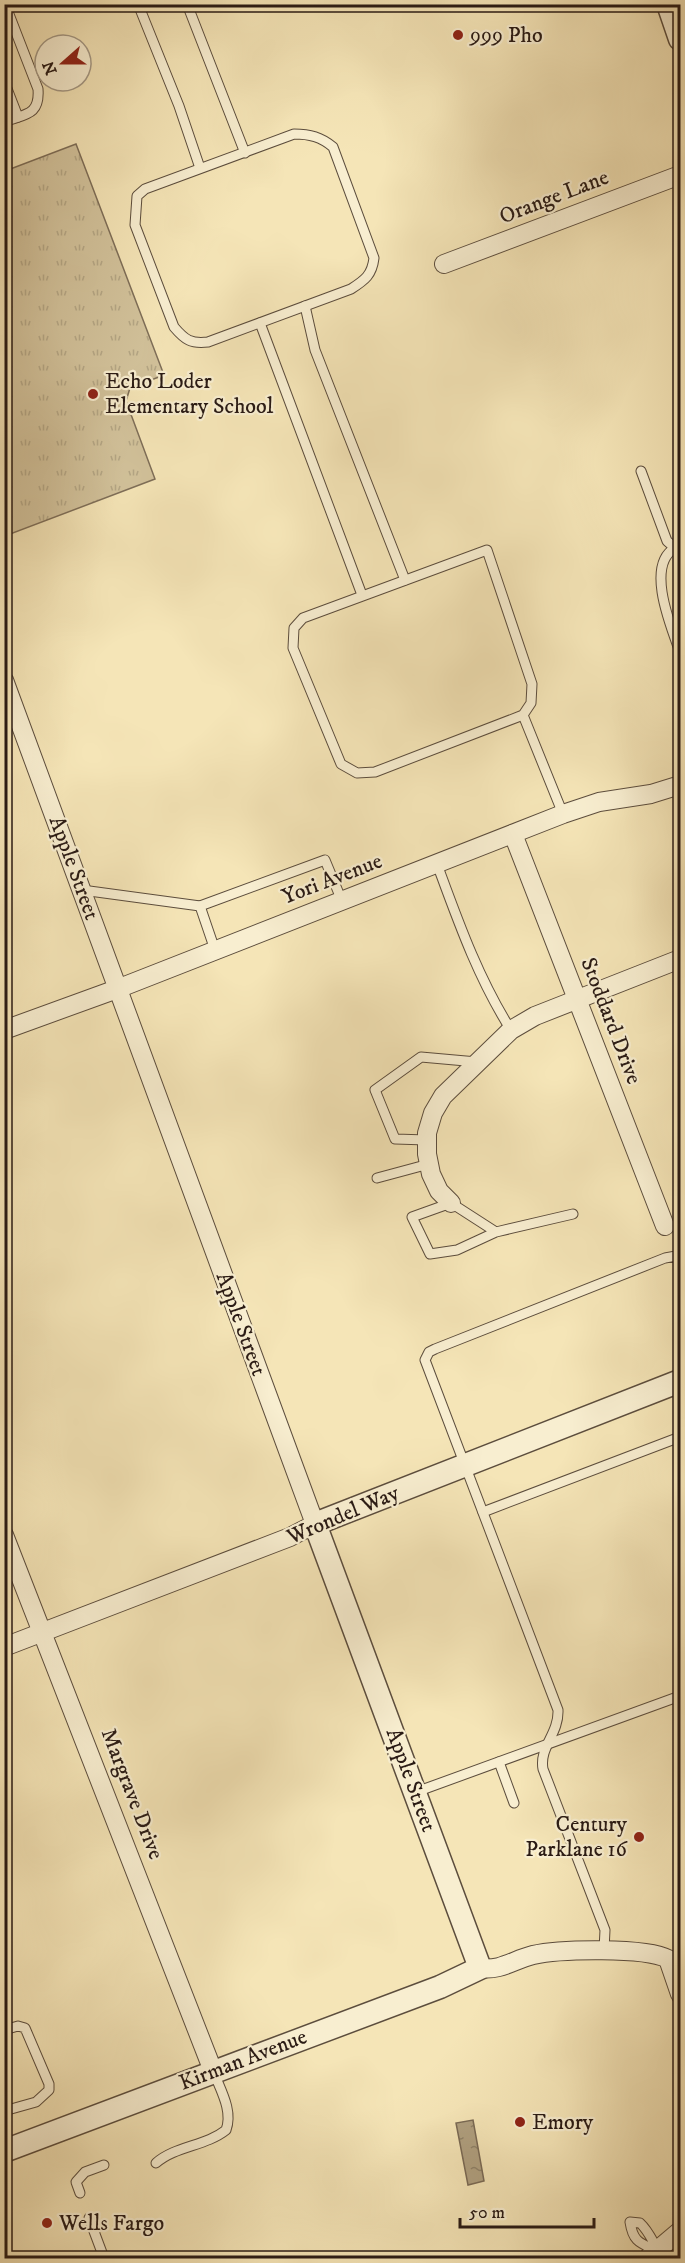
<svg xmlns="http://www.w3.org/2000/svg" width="685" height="2263" font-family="'IM FELL DW Pica',serif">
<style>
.grass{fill:url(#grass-tufts);stroke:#7e6e58;stroke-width:1.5}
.water{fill:url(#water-ripples);stroke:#7a6a55;stroke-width:1.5}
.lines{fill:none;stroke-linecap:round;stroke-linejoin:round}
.service-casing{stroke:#5c4d3d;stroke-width:11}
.minor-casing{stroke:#5c4d3d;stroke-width:20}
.tertiary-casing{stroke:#5c4d3d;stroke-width:25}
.service{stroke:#f8eed0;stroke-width:9}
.minor{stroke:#f8eed0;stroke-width:18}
.tertiary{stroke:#f8eed0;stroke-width:22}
.poi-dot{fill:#8f2418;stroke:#f8eed0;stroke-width:2}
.labels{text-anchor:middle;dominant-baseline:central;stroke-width:4.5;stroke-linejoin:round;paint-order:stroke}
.poi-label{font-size:22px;fill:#291a14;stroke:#f8eed0;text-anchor:start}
.street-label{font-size:22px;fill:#291a14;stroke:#f8eed0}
</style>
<defs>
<pattern id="grass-tufts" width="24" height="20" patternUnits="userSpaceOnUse" patternTransform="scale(1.5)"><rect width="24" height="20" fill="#d2c29b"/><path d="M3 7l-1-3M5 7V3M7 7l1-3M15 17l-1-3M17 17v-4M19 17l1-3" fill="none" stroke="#b4a685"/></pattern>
<pattern id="water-ripples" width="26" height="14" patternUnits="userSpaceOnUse" patternTransform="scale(1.5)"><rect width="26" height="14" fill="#b0a080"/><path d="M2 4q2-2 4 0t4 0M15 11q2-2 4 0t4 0" fill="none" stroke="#8f8268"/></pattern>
</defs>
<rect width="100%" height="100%" fill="#f5e5b7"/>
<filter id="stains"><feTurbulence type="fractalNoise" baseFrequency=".00333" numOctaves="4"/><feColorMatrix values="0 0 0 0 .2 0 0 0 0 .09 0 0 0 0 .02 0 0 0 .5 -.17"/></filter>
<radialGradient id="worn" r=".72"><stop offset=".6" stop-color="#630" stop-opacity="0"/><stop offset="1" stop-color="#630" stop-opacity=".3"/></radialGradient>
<polygon class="grass" points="76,144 164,375 130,388 126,401 155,479 5,536 5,171"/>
<polygon class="water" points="473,2120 484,2181 468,2185 456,2123"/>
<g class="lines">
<defs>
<g id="service">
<polyline points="138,4 179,106 200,168"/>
<polyline points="187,4 245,153"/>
<polyline points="4,81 18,117"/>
<path d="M4,122C26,114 40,115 38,89L5,4"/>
<path d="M294,134C310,134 321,137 333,147L374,258C372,275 365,280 351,289L208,342C191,344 185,340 174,327L135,225L137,196L145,189Z"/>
<polyline points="305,306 315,350 405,580"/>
<polyline points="260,323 362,595"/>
<polyline points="641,471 667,541 675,548 678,546"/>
<path d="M675,548C645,565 671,627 680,652"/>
<polygon points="487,550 532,684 531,703 523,715 375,772 357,773 341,764 293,648 294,628 303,618"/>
<polyline points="523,715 563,814"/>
<path d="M437,864C458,921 478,978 511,1030"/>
<polyline points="82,890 200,906"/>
<polyline points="215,950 200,906 325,860 342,901"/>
<polyline points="427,1140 395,1139 375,1090 421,1057 477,1062"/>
<polyline points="377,1178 429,1164"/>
<polyline points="496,1232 457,1250 430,1254 412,1217 451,1203 496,1232 573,1214"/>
<polyline points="483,1512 680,1437"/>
<polyline points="499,1762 514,1803"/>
<polyline points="416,1792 680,1696"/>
<path d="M604,1950L605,1930L543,1769C539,1747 559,1734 558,1710L425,1360L429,1352L435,1349L665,1258L676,1256L680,1261"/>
<polyline points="4,2030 18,2026 25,2028 49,2084 49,2090 36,2102 4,2111"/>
<path d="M156,2163C175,2146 206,2146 226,2130C233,2111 221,2091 214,2073"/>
<polyline points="80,2193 76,2182 85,2172 104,2165"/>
<polyline points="89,2218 104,2258"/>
<path d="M657,2251C640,2243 633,2242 630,2222L640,2223C651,2233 654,2247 664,2258"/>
</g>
<g id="minor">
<polyline points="444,264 680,175"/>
<polyline points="4,680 315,1524 290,1537 4,1647"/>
<polyline points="513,834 665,1226"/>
<polyline points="4,1030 117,989 563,814 599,802 651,794 680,785"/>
<polyline points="451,1203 439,1191 431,1174 427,1154 427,1133 433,1113 443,1096 511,1030 535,1016 680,959"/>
<polyline points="4,1535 213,2071"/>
<path d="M480,1968C501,1971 513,1960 533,1955C559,1949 646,1947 668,1959L680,1994"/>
<polyline points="648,2258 680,2231"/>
</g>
<g id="tertiary">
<polyline points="668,4 680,39"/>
<polyline points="4,2151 440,1987 480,1968 315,1524 680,1381"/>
</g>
</defs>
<use href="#service" class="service-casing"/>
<use href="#minor" class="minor-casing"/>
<use href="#tertiary" class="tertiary-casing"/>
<use href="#service" class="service"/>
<use href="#minor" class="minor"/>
<use href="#tertiary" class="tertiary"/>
</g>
<g class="poi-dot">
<circle cx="458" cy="35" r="6"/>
<circle cx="93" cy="394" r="6"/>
<circle cx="639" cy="1837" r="6"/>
<circle cx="520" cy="2122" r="6"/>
<circle cx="47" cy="2223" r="6"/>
</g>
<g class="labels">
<g class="poi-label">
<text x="470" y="35">999 Pho</text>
<text x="105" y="381">Echo Loder<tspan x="105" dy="25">Elementary School</tspan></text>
<text x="627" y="1824" text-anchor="end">Century<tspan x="627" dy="25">Parklane 16</tspan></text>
<text x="532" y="2122">Emory</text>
<text x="59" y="2223">Wells Fargo</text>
</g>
<g class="street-label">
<text transform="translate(554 197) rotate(-21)">Orange Lane</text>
<text transform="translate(74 868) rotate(70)">Apple Street</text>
<text transform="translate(332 879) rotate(-21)">Yori Avenue</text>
<text transform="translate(611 1021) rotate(69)">Stoddard Drive</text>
<text transform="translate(241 1324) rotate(70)">Apple Street</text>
<text transform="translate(343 1515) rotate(-23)">Wrondel Way</text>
<text transform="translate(411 1780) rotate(70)">Apple Street</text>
<text transform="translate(132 1794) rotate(69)">Margrave Drive</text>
<text transform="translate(243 2060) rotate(-21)">Kirman Avenue</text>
</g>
</g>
<rect width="685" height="2263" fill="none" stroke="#f5e5b7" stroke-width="24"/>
<rect x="6" y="6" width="673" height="2251" fill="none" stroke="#291a14" stroke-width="3"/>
<rect x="12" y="12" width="661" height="2239" fill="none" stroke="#291a14" stroke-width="1.5"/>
<g transform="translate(63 63) rotate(249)"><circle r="28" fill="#f8eed0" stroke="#a59985" stroke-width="1.5"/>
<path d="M0-4.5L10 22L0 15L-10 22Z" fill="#8f2418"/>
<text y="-9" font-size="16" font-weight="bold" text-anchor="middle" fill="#291a14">N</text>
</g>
<path d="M460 2218v9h134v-9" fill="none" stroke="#291a14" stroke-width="3"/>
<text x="469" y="2218" font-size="18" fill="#291a14" stroke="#f8eed0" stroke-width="4.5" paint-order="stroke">50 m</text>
<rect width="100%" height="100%" filter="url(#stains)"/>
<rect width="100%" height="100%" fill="url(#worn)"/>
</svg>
